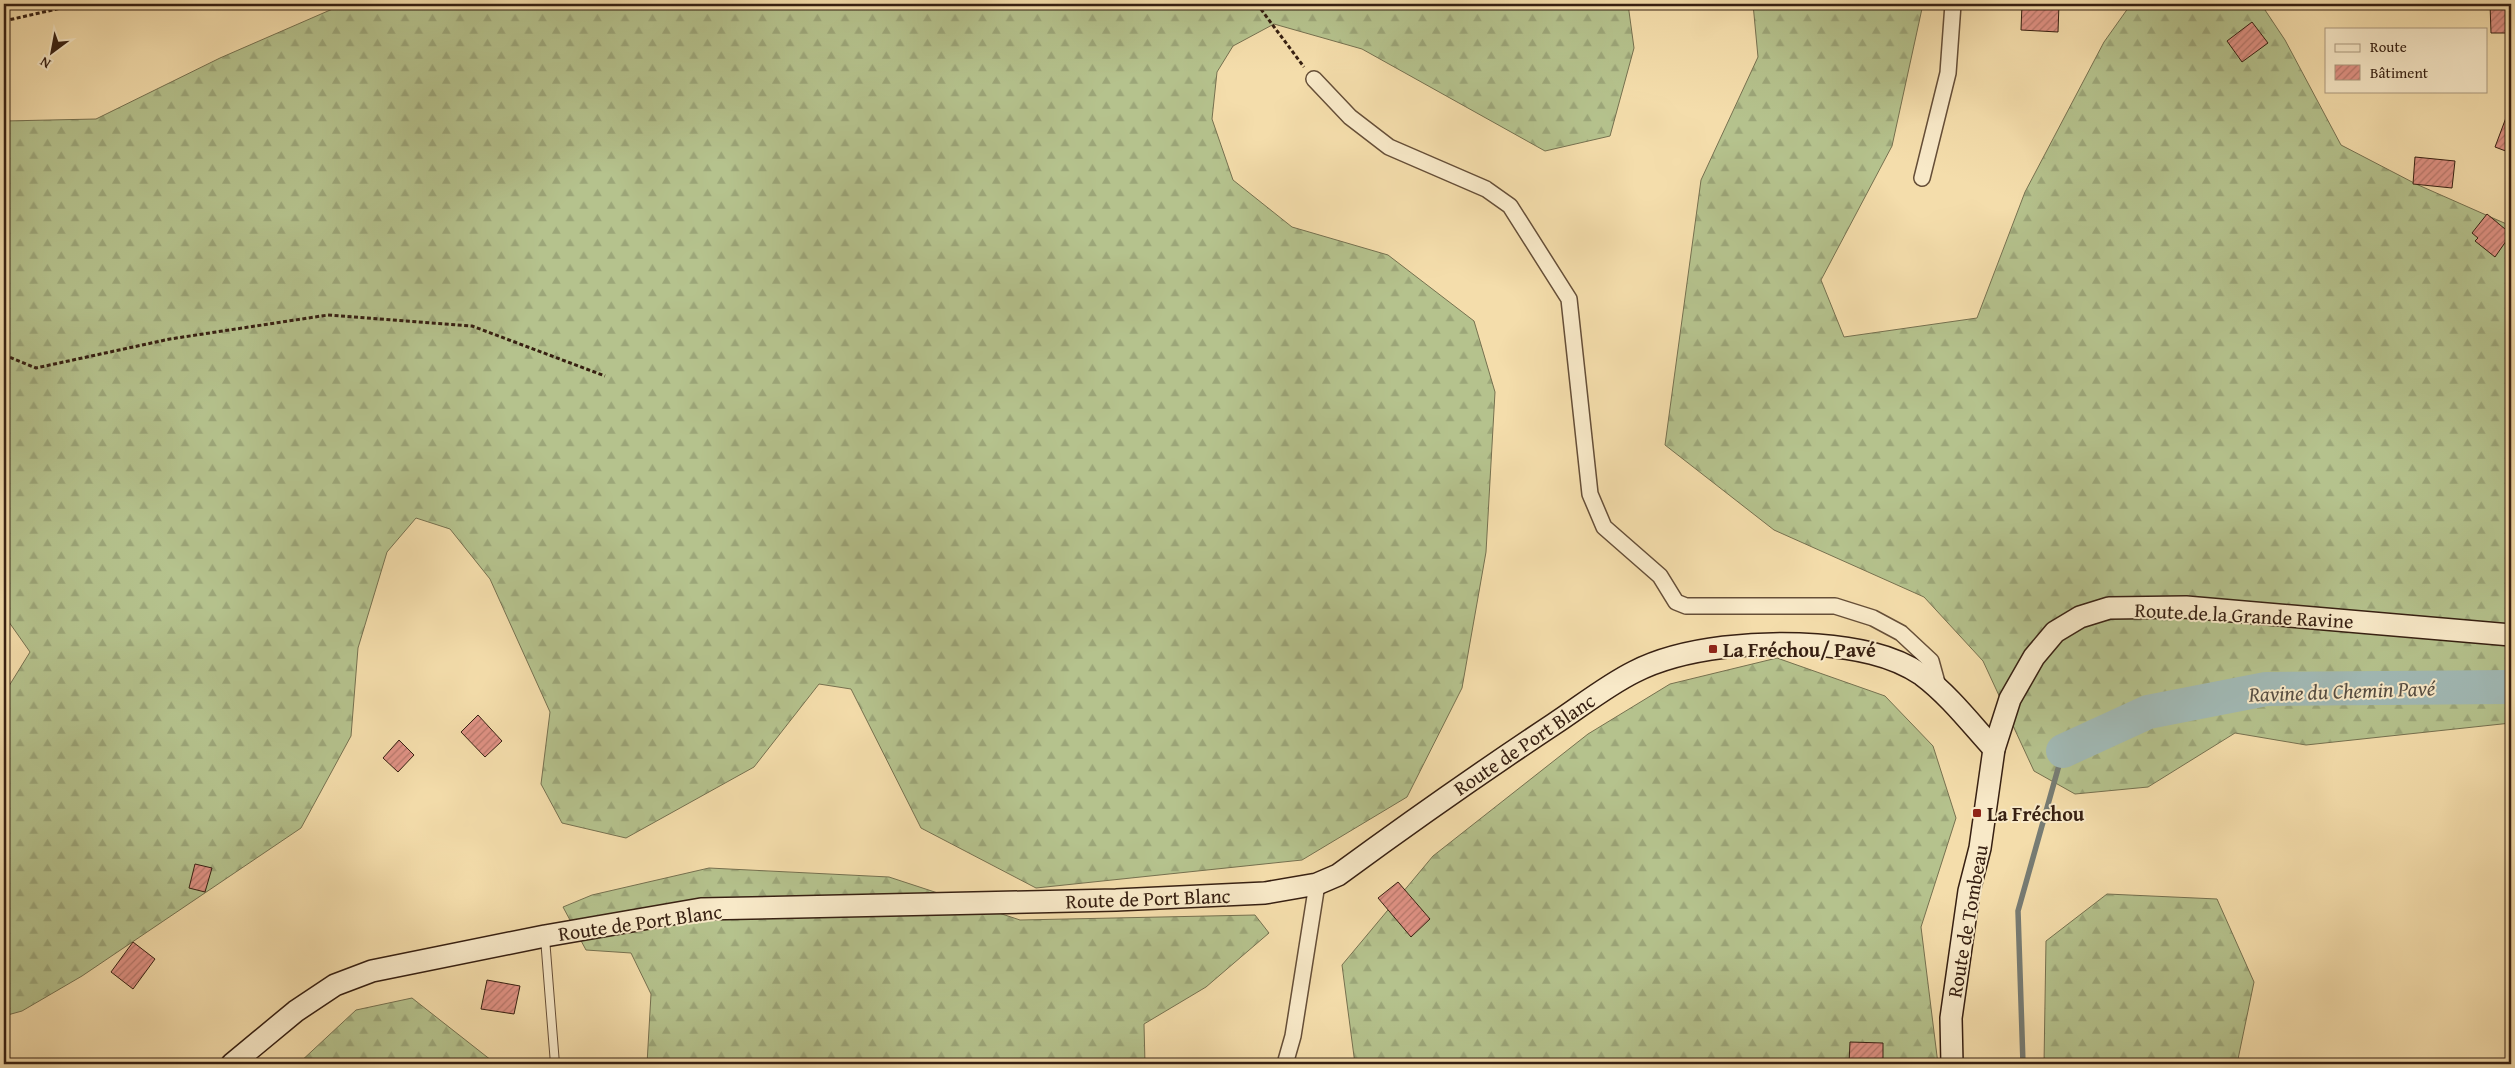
<svg xmlns="http://www.w3.org/2000/svg" width="2515" height="1068" font-family="'Gentium Book Plus',serif">
<style>
.forest{fill:url(#forest-firs);stroke:#767150}
.lines{fill:none;stroke-linecap:round;stroke-linejoin:round}
.stream{stroke:#777c74;stroke-width:5.5}
.river{stroke:#a1b9b5;stroke-width:34}
.building{fill:url(#building-hatch);stroke:#372012}
.lane-casing{stroke:#664f38;stroke-width:10}
.street-casing{stroke:#664f38;stroke-width:18}
.secondary-casing{stroke:#372012;stroke-width:24}
.path{stroke:#372012;stroke-width:3;stroke-dasharray:4 2.5;stroke-linecap:butt}
.lane{stroke:#f8e9c8;stroke-width:8}
.street{stroke:#f8e9c8;stroke-width:15}
.secondary{stroke:#f8e9c8;stroke-width:21}
.poi-dot{fill:#8f2418;stroke:#f8e9c8;stroke-width:2}
.labels{text-anchor:middle;dominant-baseline:central;stroke-width:4;stroke-linejoin:round;paint-order:stroke}
.street-label{font-size:20px;fill:#372012;stroke:#f8e9c8}
.poi-label{font-size:20px;font-weight:bold;fill:#372012;stroke:#f8e9c8;text-anchor:start}
.water-label{font-size:21px;font-style:italic;fill:#574e43;stroke:#f8e9c8}
</style>
<defs>
<pattern id="forest-firs" width="22" height="20" patternUnits="userSpaceOnUse" patternTransform="scale(1.25)"><rect width="22" height="20" fill="#b5c28d"/><path d="M5 1l3.5 6h-7zM16 11l3.5 6h-7z" fill="#9ca679"/></pattern>
<pattern id="building-hatch" width="6" height="6" patternUnits="userSpaceOnUse" patternTransform="scale(1.25)"><rect width="6" height="6" fill="#e09285"/><path d="M-1 1l2-2M0 6l6-6M5 7l2-2" fill="none" stroke="#b6776b"/></pattern>
</defs>
<rect width="100%" height="100%" fill="#f4ddab"/>
<filter id="stains"><feTurbulence type="fractalNoise" baseFrequency=".004" numOctaves="4"/><feColorMatrix values="0 0 0 0 .2 0 0 0 0 .09 0 0 0 0 .02 0 0 0 .5 -.17"/></filter>
<radialGradient id="worn" r=".72"><stop offset=".6" stop-color="#630" stop-opacity="0"/><stop offset="1" stop-color="#630" stop-opacity=".3"/></radialGradient>
<g class="forest">
<polygon points="344,4 1628,4 1634,48 1610,136 1545,151 1362,49 1274,24 1233,46 1217,72 1212,119 1233,180 1292,227 1388,255 1474,321 1495,392 1486,552 1462,688 1407,797 1302,860 1036,888 921,828 851,689 819,684 754,767 626,838 562,823 541,784 550,712 490,579 450,529 416,518 387,552 358,648 351,736 301,828 82,976 22,1011 4,1016 4,694 30,652 4,615 4,121 96,119 220,58"/>
<polygon points="1753,4 1923,4 1892,146 1821,280 1844,337 1977,318 2025,192 2104,42 2131,4 2261,4 2285,40 2341,145 2416,184 2511,226 2511,723 2306,745 2235,733 2148,787 2075,794 2034,771 1983,661 1924,597 1774,530 1665,445 1701,180 1758,57"/>
<polygon points="1777,658 1885,696 1933,746 1956,818 1921,927 1938,1064 1355,1064 1342,965 1433,856 1588,734 1670,684"/>
<polygon points="709,868 889,877 1020,920 1255,915 1269,933 1206,987 1144,1024 1145,1064 647,1064 651,994 631,953 586,950 563,907 592,895"/>
<polygon points="2107,894 2217,899 2254,982 2237,1064 2044,1064 2046,941"/>
<polygon points="412,998 496,1064 298,1064 356,1010"/>
</g>
<g class="lines">
<polyline class="stream" points="2023,1064 2018,911 2063,751"/>
<polyline class="river" points="2063,751 2148,712 2266,689 2511,687"/>
</g>
<g class="building">
<polygon points="2022,4 2059,4 2058,32 2021,30"/>
<polygon points="2490,4 2511,4 2511,33 2491,33"/>
<polygon points="2252,22 2268,43 2242,62 2227,41"/>
<polygon points="2510,107 2511,108 2511,153 2495,147"/>
<polygon points="2415,157 2455,161 2452,188 2413,184"/>
<polygon points="2487,214 2511,234 2495,257 2475,241 2478,238 2472,233"/>
<polygon points="478,715 502,741 485,757 461,732"/>
<polygon points="399,740 414,755 398,772 383,758"/>
<polygon points="195,864 212,868 205,892 189,888"/>
<polygon points="1398,882 1430,919 1411,937 1378,898"/>
<polygon points="133,942 155,959 133,989 111,972"/>
<polygon points="487,980 520,986 514,1014 481,1009"/>
<polygon points="1850,1042 1883,1043 1883,1064 1849,1064"/>
</g>
<g class="lines">
<defs>
<polyline id="lane" points="545,938 555,1064"/>
<g id="street">
<polyline points="1314,79 1350,117 1389,147 1486,189 1510,206 1569,299 1590,494 1604,527 1660,576 1676,602 1686,606 1835,606 1873,618 1901,633 1931,661 1939,690"/>
<polyline points="1922,178 1948,73 1953,4"/>
<polyline points="1285,1064 1293,1036 1317,884"/>
</g>
<g id="secondary">
<path d="M232,1064L296,1011L335,985L372,971L545,936L701,909L1116,900L1265,893L1317,884L1338,875C1409,823 1480,773 1554,724C1580,707 1606,686 1634,672C1684,646 1762,641 1817,645C1853,648 1892,654 1922,675C1949,695 1972,725 1994,749"/>
<polyline points="1952,1064 1951,1018 1969,891 1980,848 1994,749 2010,699 2034,657 2055,632 2080,617 2109,608 2186,607 2511,635"/>
</g>
</defs>
<use href="#lane" class="lane-casing"/>
<use href="#street" class="street-casing"/>
<use href="#secondary" class="secondary-casing"/>
<g class="path">
<polyline points="1257,4 1304,67"/>
<polyline points="4,21 79,4"/>
<polyline points="4,355 36,368 170,339 328,315 472,326 605,376"/>
</g>
<use href="#lane" class="lane"/>
<use href="#street" class="street"/>
<use href="#secondary" class="secondary"/>
</g>
<g class="poi-dot">
<rect x="1708" y="644" width="10" height="10" rx="2.5"/>
<rect x="1972" y="808" width="10" height="10" rx="2.5"/>
</g>
<g class="labels">
<g class="street-label">
<text transform="translate(2244 615) rotate(3)">Route de la Grande Ravine</text>
<text transform="translate(1524 744) rotate(-34)">Route de Port Blanc</text>
<text transform="translate(1148 898) rotate(-2)">Route de Port Blanc</text>
<text transform="translate(1967 921) rotate(-80)">Route de Tombeau</text>
<text transform="translate(640 922) rotate(-8)">Route de Port Blanc</text>
</g>
<g class="poi-label">
<text x="1723" y="649">La Fréchou/ Pavé</text>
<text x="1987" y="813">La Fréchou</text>
</g>
<g class="water-label">
<text transform="translate(2342 691) rotate(-2)">Ravine du Chemin Pavé</text>
</g>
</g>
<rect width="2515" height="1068" fill="none" stroke="#f4ddab" stroke-width="20"/>
<rect x="5" y="5" width="2505" height="1058" fill="none" stroke="#372012" stroke-width="2.5"/>
<rect x="10" y="10" width="2495" height="1048" fill="none" stroke="#372012"/>
<rect x="2325" y="28" width="162" height="65" fill="#f8e9c8" stroke="#ab997f"/>
<rect x="2335" y="44" width="25" height="8" fill="#f8e9c8" stroke="#ab997f"/>
<text x="2370" y="52" font-size="15" fill="#372012">Route</text>
<rect x="2335" y="65" width="25" height="15" fill="url(#building-hatch)" stroke="#ab997f"/>
<text x="2370" y="78" font-size="15" fill="#372012">Bâtiment</text>
<g transform="translate(52 52) rotate(212)" stroke="#f8e9c8" stroke-width="4" paint-order="stroke">
<path d="M0-4L9 19L0 12L-9 19Z" fill="#372012"/>
<text y="-8" font-size="14" font-weight="bold" text-anchor="middle" fill="#372012">N</text>
</g>
<rect width="100%" height="100%" filter="url(#stains)"/>
<rect width="100%" height="100%" fill="url(#worn)"/>
</svg>
